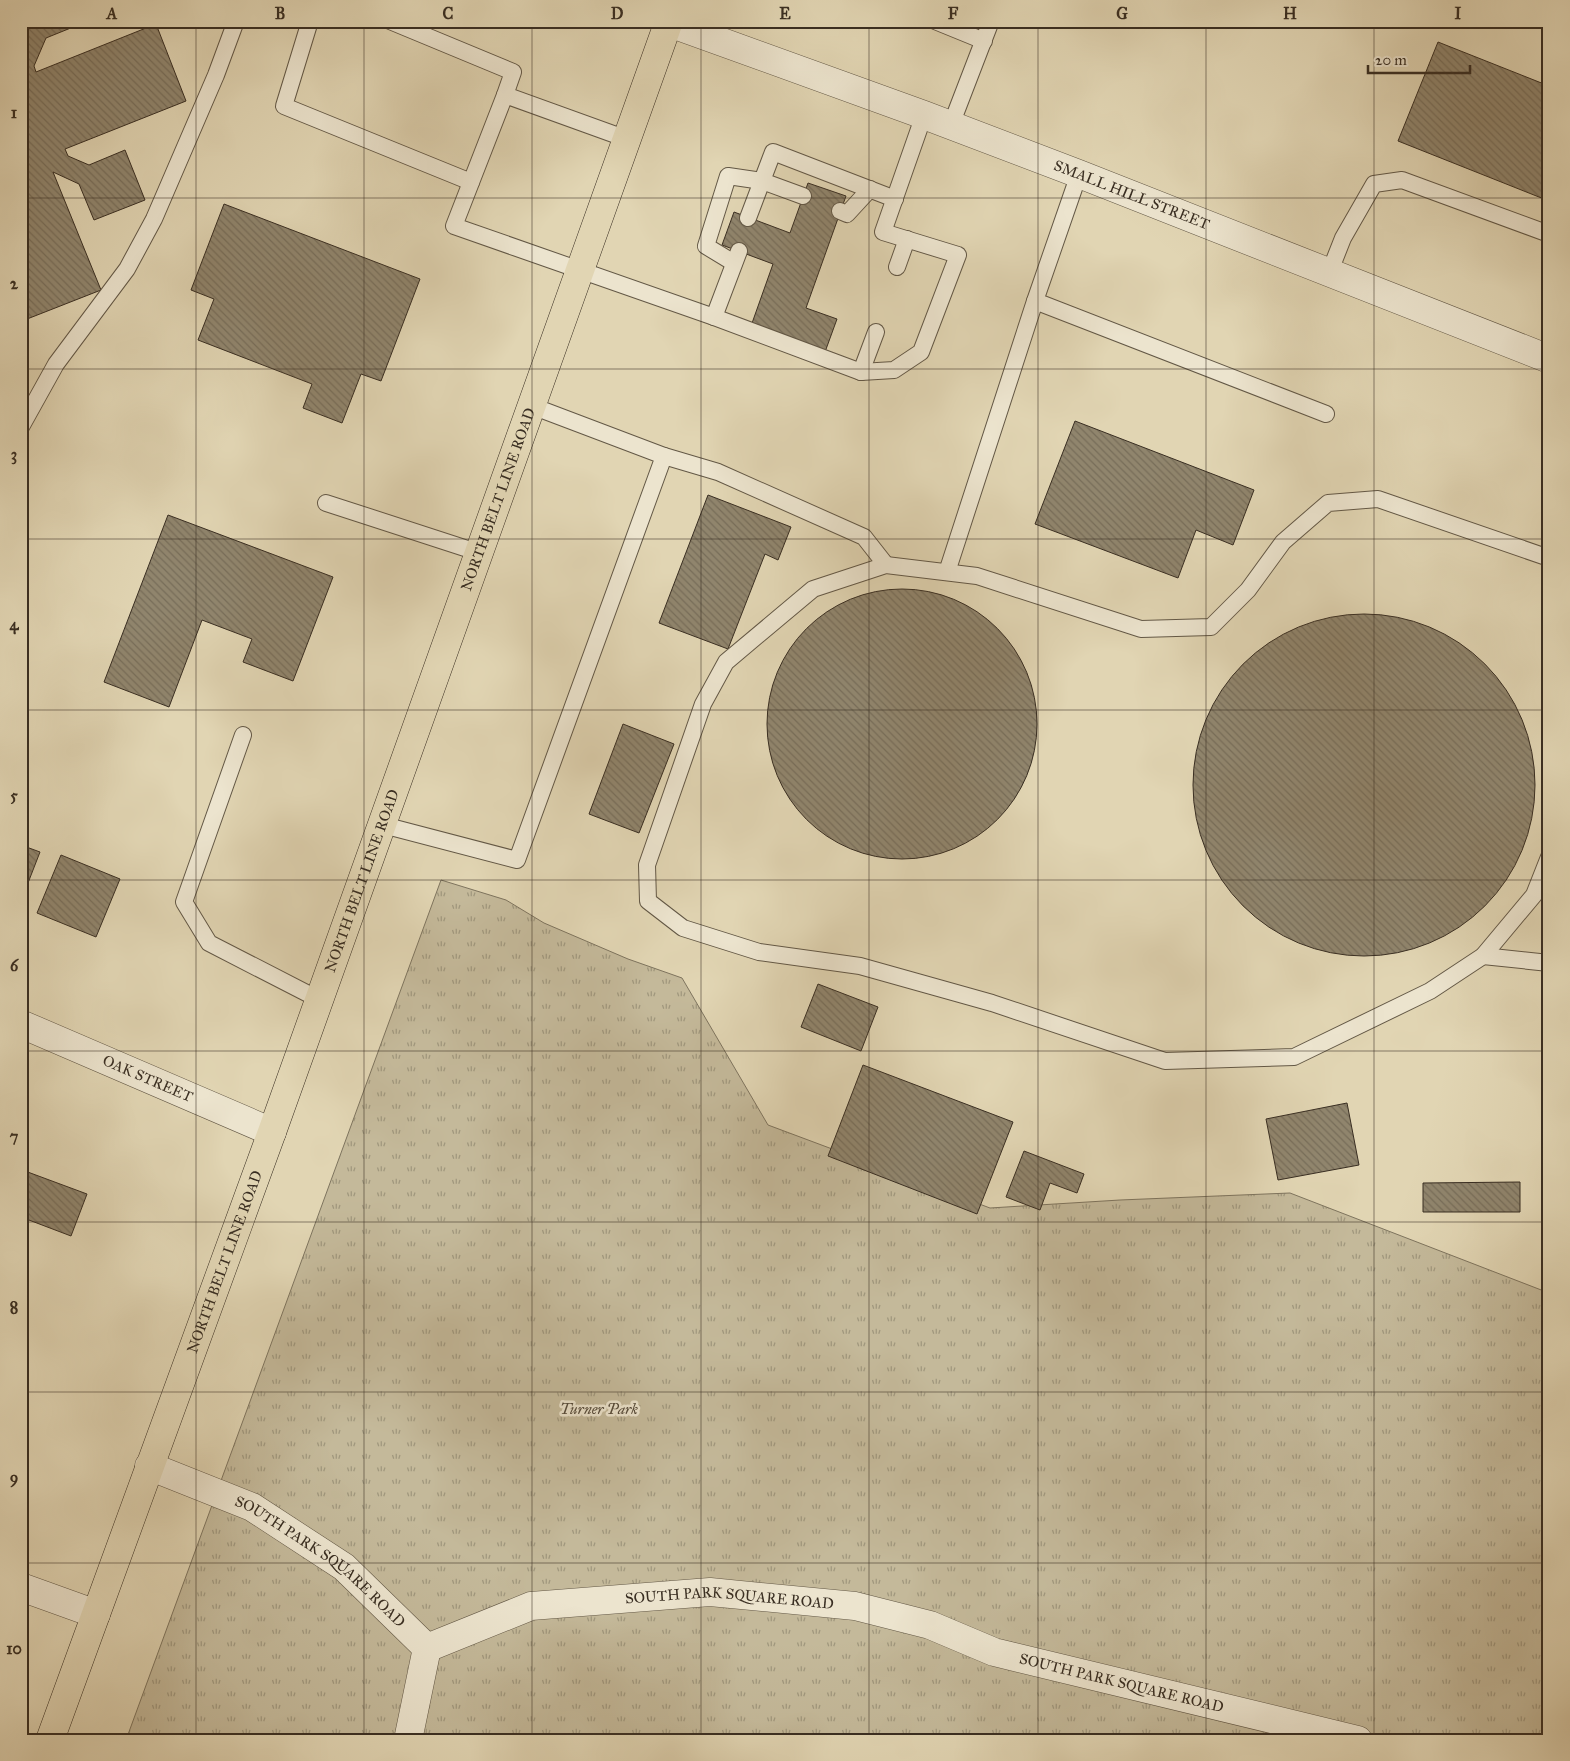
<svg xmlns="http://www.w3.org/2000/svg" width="1570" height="1761" font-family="'IM FELL Great Primer',serif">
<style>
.park{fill:url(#park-tufts);stroke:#7e745e}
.building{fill:url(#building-back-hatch);stroke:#392e22}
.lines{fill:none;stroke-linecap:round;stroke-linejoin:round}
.service-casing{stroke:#635846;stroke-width:18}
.minor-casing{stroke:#635846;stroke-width:29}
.tertiary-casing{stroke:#635846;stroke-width:29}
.primary-casing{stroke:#392e22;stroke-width:29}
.service{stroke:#ece4ce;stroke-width:16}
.minor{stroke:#ece4ce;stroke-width:28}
.tertiary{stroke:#ece4ce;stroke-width:28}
.primary{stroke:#e1d5b3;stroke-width:28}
.grid{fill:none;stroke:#392e22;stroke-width:1;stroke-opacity:0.55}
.labels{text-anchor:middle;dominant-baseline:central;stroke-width:5;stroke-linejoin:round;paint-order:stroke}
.street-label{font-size:15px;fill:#392e22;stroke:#ece4ce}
.park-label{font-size:15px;font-style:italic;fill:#554a3a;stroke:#ece4ce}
.neatline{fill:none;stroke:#392e22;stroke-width:2}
.grid-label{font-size:16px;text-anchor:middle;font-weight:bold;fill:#392e22}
</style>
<defs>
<pattern id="park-tufts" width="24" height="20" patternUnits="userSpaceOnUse" patternTransform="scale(1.25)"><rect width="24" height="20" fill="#c4b99a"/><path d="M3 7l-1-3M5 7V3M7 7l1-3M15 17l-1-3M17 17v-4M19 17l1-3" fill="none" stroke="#a0977d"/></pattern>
<pattern id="building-back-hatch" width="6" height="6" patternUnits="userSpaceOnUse" patternTransform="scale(1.25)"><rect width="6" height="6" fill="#90856d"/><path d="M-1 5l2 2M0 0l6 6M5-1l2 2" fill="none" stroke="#776d59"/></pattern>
</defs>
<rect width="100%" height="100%" fill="#e1d5b3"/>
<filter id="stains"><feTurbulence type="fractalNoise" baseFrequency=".004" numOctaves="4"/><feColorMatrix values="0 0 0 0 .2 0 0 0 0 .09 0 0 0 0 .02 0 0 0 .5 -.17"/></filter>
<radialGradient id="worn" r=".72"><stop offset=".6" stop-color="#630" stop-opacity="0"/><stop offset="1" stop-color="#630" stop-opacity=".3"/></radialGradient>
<polygon class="park" points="441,880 506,900 544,923 628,959 682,978 768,1125 990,1208 1120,1200 1290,1193 1549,1293 1549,1740 126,1740"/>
<g class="building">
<polygon points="21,21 88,21 46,38 34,66 36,72 156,24 186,101 65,149 68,156 89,165 125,150 145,200 94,220 79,184 53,172 101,290 22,321 21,39 23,35"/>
<polygon points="1438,42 1549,86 1549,201 1398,141"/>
<polygon points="808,183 846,196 806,308 837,319 825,352 751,326 773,264 722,245 734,212 790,233"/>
<polygon points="224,204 420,279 381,381 361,374 342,423 303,408 312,384 198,340 214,299 191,290"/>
<polygon points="1075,421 1254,490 1233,545 1196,530 1178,578 1035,524"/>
<polygon points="708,495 791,527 778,560 765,554 728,649 659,623"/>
<polygon points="168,515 333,577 293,681 243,662 252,639 202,620 169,707 104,682"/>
<circle cx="902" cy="724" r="135"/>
<circle cx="1364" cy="785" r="171"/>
<polygon points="623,724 674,744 639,833 589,814"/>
<polygon points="21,845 40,852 21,901"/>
<polygon points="61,855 120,879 96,937 37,913"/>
<polygon points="818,984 878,1007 861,1051 801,1027"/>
<polygon points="863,1065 1013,1122 977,1214 828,1156"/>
<polygon points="1347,1103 1359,1165 1278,1180 1266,1119"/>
<polygon points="1024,1151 1084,1174 1077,1193 1050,1183 1040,1210 1006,1197"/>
<polygon points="25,1171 87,1194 71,1236 21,1217 21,1180"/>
<polygon points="1520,1182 1520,1212 1423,1212 1423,1183"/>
</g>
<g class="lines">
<defs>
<g id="service">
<polyline points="310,21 284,106 471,182"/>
<polyline points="390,21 513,72 505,95"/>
<polyline points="935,21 984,41"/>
<polyline points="951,125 991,21"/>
<polyline points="627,139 505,95 454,226 714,317 861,372 894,370 921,352 958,255 883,232 924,115"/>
<polyline points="1079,174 1035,301 1326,414"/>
<polyline points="840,211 847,214 870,189"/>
<polyline points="748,218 773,152 895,199"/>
<polyline points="734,263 706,246 728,176 762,181 803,196"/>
<polyline points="897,267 907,239"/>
<polyline points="1330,271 1343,238 1374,184 1402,180 1549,234"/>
<polyline points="714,317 739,251"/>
<polyline points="861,372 876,332"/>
<polyline points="21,427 56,364 127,269 154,219 216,75 236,21"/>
<polyline points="664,456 718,472 864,537 886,565"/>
<polyline points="326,503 480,553"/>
<polyline points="1549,558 1378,499 1328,503 1283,542 1248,590 1211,627 1141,629 977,576 886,565 813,589 726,662 703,704 647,865 648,901 683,928 759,952 860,966 992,1003 1165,1061 1294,1057 1430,991 1483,956 1534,895 1549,857"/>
<polyline points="947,572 1035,301"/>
<polyline points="243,735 184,902 209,943 320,1000"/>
<polyline points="383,825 517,860 664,456 532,406"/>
<polyline points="1483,956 1549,963"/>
</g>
<g id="minor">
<path id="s1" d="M21,1024L272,1132"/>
<path id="s2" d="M149,1466L252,1507L344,1567L427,1648L531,1606L710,1592L855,1606L930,1625L994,1652L1358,1740"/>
<polyline points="21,1587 96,1614"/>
<polyline points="408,1740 427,1648"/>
</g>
<g id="tertiary">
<path id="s3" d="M664,21L924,115L1079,174L1549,359"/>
</g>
<g id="primary">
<path id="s4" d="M50,1740L272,1132L669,21"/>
</g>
</defs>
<use href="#service" class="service-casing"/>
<use href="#minor" class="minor-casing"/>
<use href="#tertiary" class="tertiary-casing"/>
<use href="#primary" class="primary-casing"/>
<use href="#service" class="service"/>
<use href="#minor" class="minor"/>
<use href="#tertiary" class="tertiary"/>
<use href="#primary" class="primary"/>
</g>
<path class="grid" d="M196,21V1740M364,21V1740M532,21V1740M701,21V1740M869,21V1740M1038,21V1740M1206,21V1740M1374,21V1740M21,198H1549M21,369H1549M21,539H1549M21,710H1549M21,880H1549M21,1051H1549M21,1222H1549M21,1392H1549M21,1563H1549"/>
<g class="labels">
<g class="street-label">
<text stroke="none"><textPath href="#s3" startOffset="499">SMALL HILL STREET</textPath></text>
<text stroke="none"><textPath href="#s4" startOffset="1319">NORTH BELT LINE ROAD</textPath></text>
<text stroke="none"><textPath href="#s4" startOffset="914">NORTH BELT LINE ROAD</textPath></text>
<text stroke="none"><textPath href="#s1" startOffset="138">OAK STREET</textPath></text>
<text stroke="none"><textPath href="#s4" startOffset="509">NORTH BELT LINE ROAD</textPath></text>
<text stroke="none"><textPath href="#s2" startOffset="198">SOUTH PARK SQUARE ROAD</textPath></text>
<text stroke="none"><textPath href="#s2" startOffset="648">SOUTH PARK SQUARE ROAD</textPath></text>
<text stroke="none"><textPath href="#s2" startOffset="1052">SOUTH PARK SQUARE ROAD</textPath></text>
</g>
<g class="park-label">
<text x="599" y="1409">Turner Park</text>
</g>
</g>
<rect width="1570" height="1761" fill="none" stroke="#e1d5b3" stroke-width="55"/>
<path d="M1368 65v8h102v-8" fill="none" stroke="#392e22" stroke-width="2.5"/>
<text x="1375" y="65" font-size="15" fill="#392e22" stroke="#ece4ce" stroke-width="4" paint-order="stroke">20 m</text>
<rect x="28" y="28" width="1514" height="1706" class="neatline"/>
<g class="grid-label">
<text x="112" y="19">A</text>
<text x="280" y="19">B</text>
<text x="448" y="19">C</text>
<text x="617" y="19">D</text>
<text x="785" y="19">E</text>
<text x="953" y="19">F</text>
<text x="1122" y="19">G</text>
<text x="1290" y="19">H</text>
<text x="1458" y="19">I</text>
<text x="14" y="118">1</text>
<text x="14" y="289">2</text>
<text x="14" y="460">3</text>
<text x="14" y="630">4</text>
<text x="14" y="801">5</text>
<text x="14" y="971">6</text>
<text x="14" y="1142">7</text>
<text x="14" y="1313">8</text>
<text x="14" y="1483">9</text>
<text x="14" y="1654">10</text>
</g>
<rect width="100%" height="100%" filter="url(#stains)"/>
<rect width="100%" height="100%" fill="url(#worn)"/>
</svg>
